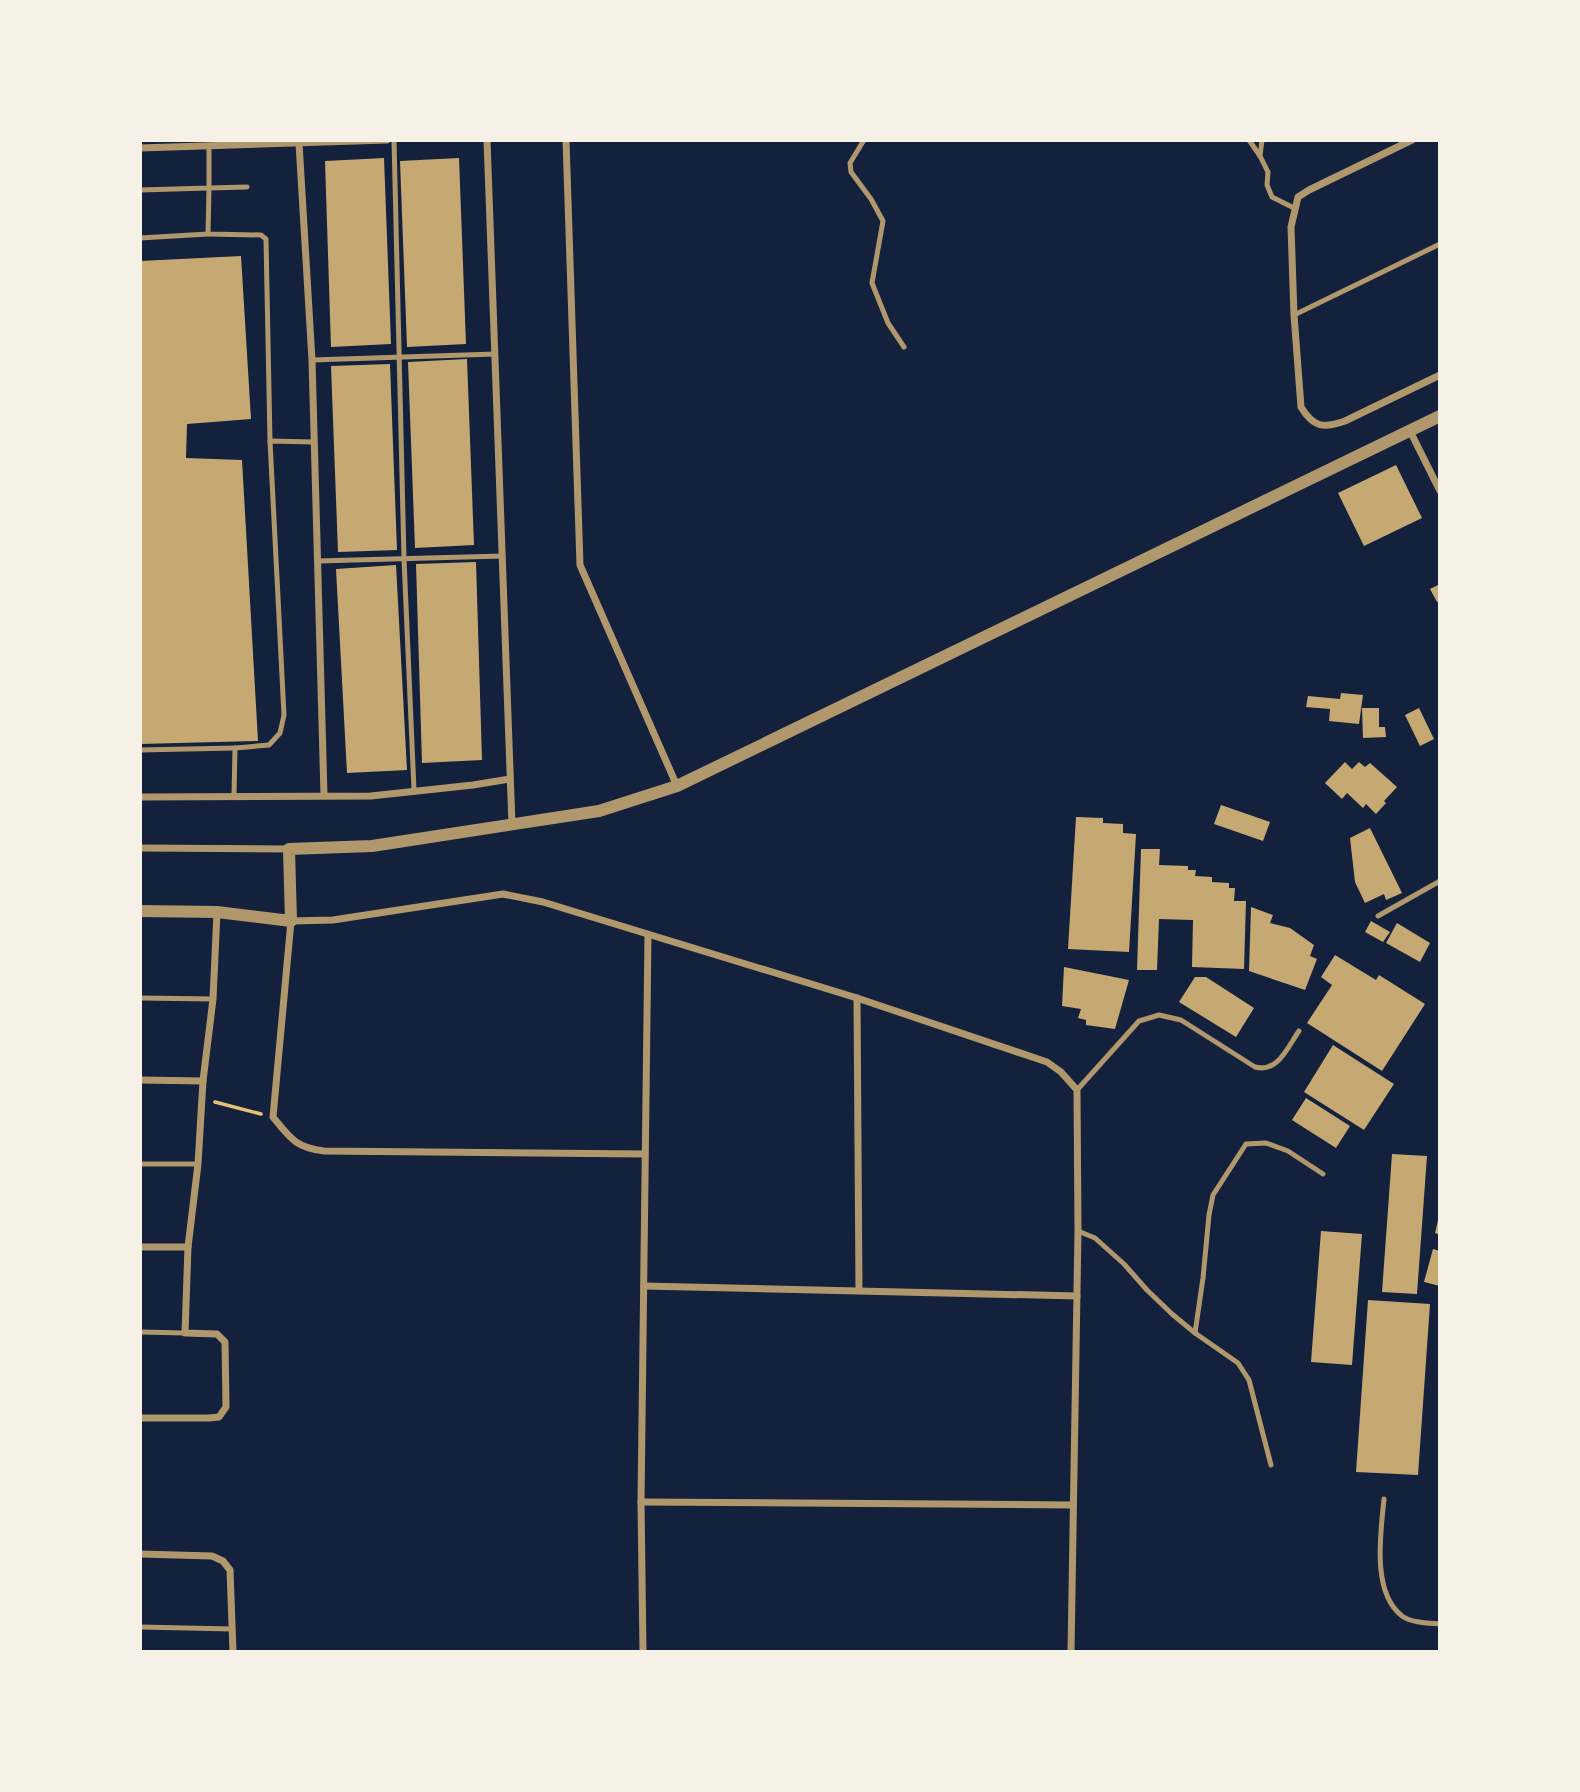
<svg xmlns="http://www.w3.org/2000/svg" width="1580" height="1792" font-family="'Libre Baskerville',serif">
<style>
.building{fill:#c6a872}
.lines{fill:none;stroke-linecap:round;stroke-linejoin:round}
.path{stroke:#e5c07b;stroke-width:3.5}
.service{stroke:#b1986c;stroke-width:5}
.minor{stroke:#b1986c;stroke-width:7}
.tertiary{stroke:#b1986c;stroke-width:12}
</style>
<rect width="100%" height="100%" fill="#14213d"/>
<g class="building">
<polygon points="384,158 391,344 331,347 325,161"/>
<polygon points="459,158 466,344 407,347 400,161"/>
<polygon points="241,256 251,419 187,424 186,458 242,460 258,741 140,744 140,261"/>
<polygon points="467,359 474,545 415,548 408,362"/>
<polygon points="390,364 397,550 338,552 331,366"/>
<polygon points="1396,465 1422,518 1364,546 1338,493"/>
<polygon points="476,562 482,760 422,763 416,564"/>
<polygon points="396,565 407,770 347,773 336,569"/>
<polygon points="1440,584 1440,601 1437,602 1430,589"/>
<polygon points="1341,693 1363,695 1359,724 1329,721 1330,709 1306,707 1308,696 1340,699"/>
<polygon points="1362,708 1379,708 1379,727 1385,727 1386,737 1363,738"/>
<polygon points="1419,708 1434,739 1420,746 1405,715"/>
<polygon points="1345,762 1352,769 1359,762 1365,767 1370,763 1397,787 1384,801 1386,803 1376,814 1366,804 1363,808 1347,793 1342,799 1325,783"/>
<polygon points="1221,805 1270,822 1263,841 1214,824"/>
<polygon points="1076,817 1103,818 1103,823 1123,824 1123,833 1136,834 1129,952 1068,949"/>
<polygon points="1370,828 1402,893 1386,900 1384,894 1365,903 1355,882 1350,838"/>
<polygon points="1141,849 1160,849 1159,865 1188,866 1188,870 1196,870 1195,876 1212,877 1212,882 1229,883 1229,888 1235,888 1234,901 1246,901 1244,969 1192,967 1193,920 1159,919 1157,970 1137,970"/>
<polygon points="1251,907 1273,915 1270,923 1290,928 1314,945 1310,956 1317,959 1305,990 1249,971"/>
<polygon points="1371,921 1390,932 1383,942 1365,932"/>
<polygon points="1397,923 1430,943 1420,962 1386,943"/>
<polygon points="1335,955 1376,980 1379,975 1425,1004 1382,1071 1307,1023 1332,985 1321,977"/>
<polygon points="1064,967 1129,980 1115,1029 1086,1025 1086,1020 1078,1018 1081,1009 1062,1006"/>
<polygon points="1195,977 1206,977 1254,1008 1236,1037 1179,1002"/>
<polygon points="1333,1045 1394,1084 1364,1130 1304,1092"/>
<polygon points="1306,1098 1350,1126 1336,1148 1292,1120"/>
<polygon points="1392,1154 1427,1156 1417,1294 1382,1292"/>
<polygon points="1439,1216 1440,1216 1440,1235 1435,1233"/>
<polygon points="1321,1231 1362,1234 1352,1365 1311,1362"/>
<polygon points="1433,1249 1440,1251 1440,1286 1424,1282"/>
<polygon points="1368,1300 1430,1304 1418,1475 1356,1472"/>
</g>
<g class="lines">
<polyline class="path" points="215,1102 261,1114"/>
<g class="service">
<polyline points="394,140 404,559 414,790"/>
<polyline points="864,140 850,163 851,172 871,199 883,221 872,283 888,323 904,347"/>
<polyline points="1249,140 1260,156 1268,172 1267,185 1272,197 1294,208"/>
<polyline points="1260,156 1262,140"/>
<polyline points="247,187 209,188 208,234 261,235 266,239 270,441"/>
<polyline points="140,190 209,188 209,146"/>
<polyline points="140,238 208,234"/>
<polyline points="1294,315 1440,244"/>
<polyline points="312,360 495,354"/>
<polyline points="318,561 502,556"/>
<polyline points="140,750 235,748"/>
<polyline points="234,796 235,748 269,745 280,733 284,715 270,441 314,442"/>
<polyline points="1378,916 1440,881"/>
<polyline points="140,998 213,999"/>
<path d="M1077,1090L1139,1021L1159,1015L1181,1020L1255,1067C1278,1073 1287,1048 1299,1031"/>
<polyline points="140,1164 198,1164"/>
<polyline points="1078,1231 1095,1238 1124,1264 1147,1290 1172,1314 1195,1333 1238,1363 1249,1380 1271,1465"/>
<polyline points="140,1332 185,1333"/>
<polyline points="1195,1333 1203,1278 1209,1215 1213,1195 1246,1144 1266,1143 1288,1151 1323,1174"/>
<path d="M1384,1499C1381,1532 1371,1592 1402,1616C1412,1623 1428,1623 1440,1624"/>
<polyline points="140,1627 232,1629"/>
</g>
<g class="minor">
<polyline points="487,140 512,825"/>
<polyline points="566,140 580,565 677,786"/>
<path d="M1412,140L1309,190L1298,197L1291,227L1294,315L1301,407C1313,427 1323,429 1345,421L1440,375"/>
<polyline points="299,143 312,360 324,795"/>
<polyline points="140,148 387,140"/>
<polyline points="1410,431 1440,491"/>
<polyline points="140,797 371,796 473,785 510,779"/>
<polyline points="140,848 289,849"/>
<polyline points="857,998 859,1290"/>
<polyline points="140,1080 203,1081"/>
<path d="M644,1154L324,1151C296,1148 290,1138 273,1117L291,921L333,920L503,894L543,902L857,998L1047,1062L1061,1072L1077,1090L1078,1231L1071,1652"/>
<polyline points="140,1247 188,1247"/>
<polyline points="644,1286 1077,1296"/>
<polyline points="140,1418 209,1418 219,1417 226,1407 225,1342 217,1334 185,1333 188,1247 198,1164 203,1081 213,999 217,912"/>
<polyline points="641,1502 1072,1505"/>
<polyline points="140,1554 212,1556 223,1561 230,1570 233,1652"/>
<polyline points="643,1652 641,1502 648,935"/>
</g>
<polyline class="tertiary" points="140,911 217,912 291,921 289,849 372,846 599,811 677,786 1440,416"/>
</g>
<rect width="1580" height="1792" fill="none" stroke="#f6f1e7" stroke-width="284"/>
</svg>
